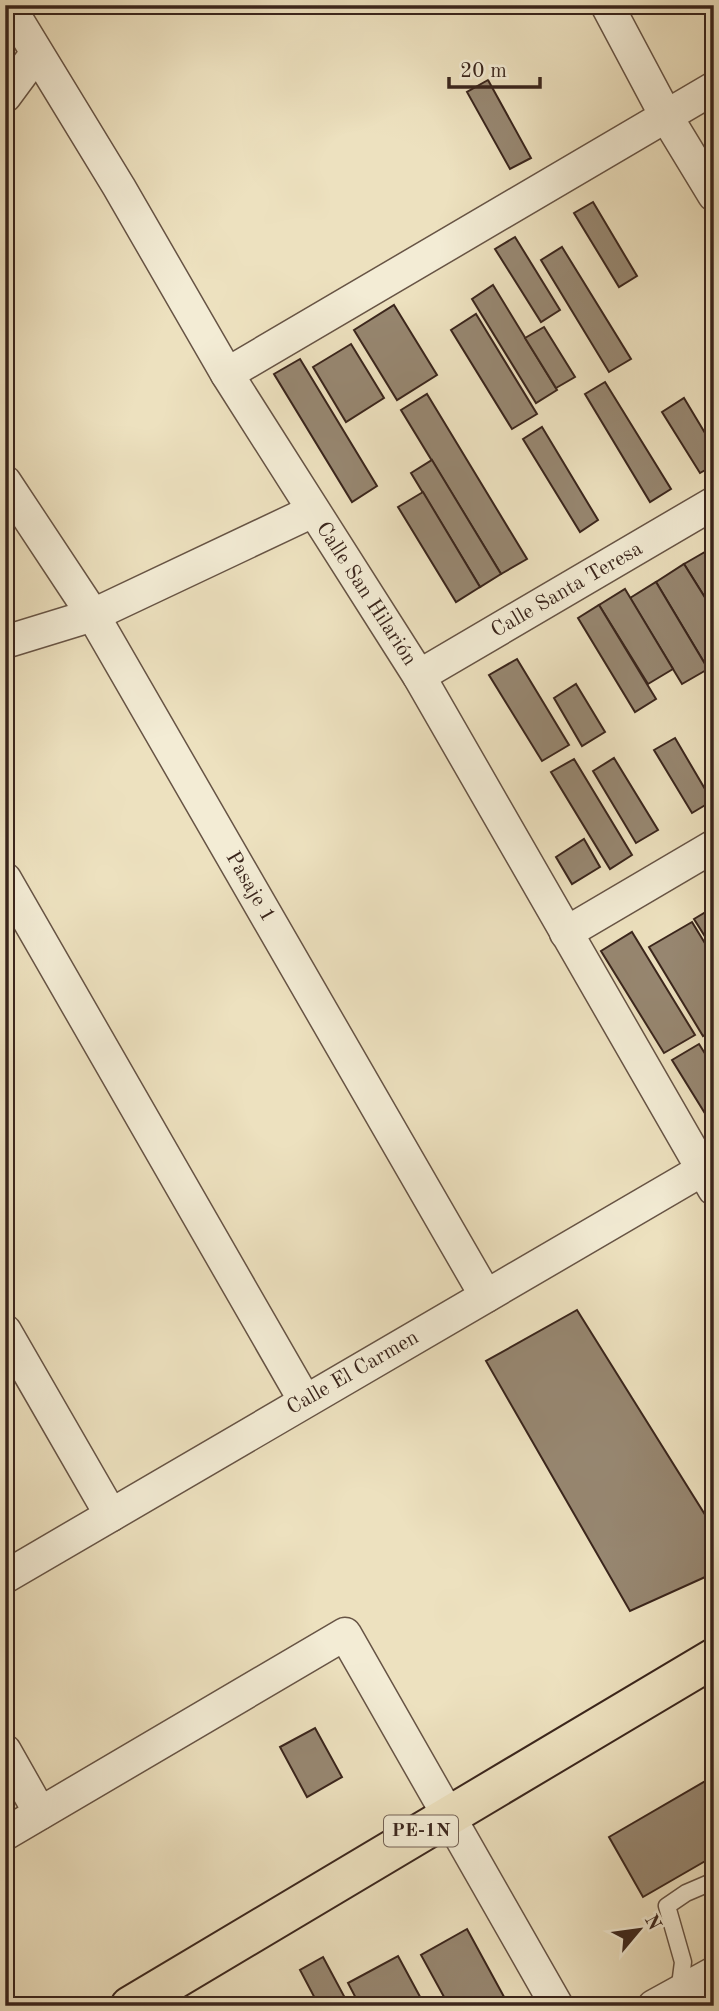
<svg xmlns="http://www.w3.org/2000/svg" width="719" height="2011" font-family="'Old Standard TT',serif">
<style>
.building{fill:#978771;stroke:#3a251c;stroke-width:2}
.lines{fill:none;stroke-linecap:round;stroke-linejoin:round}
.service-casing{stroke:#675445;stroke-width:19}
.minor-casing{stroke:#675445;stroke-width:35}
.trunk-casing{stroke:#3a251c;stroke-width:42}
.service{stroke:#f3ecd5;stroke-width:16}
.minor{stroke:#f3ecd5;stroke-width:32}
.trunk{stroke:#ede1bf;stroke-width:38}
.labels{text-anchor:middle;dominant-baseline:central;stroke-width:6;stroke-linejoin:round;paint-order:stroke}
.shield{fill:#f3ecd5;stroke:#726154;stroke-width:2}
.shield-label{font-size:19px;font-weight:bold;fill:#3a251c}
.street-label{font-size:21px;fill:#3a251c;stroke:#f3ecd5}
</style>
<rect width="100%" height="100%" fill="#ede1bf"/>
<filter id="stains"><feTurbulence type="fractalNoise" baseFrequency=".00286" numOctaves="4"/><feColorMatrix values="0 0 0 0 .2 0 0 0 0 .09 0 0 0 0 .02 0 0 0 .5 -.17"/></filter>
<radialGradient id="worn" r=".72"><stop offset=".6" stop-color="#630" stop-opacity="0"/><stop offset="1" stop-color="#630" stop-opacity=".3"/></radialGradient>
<g class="building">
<polygon points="488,80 531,158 510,169 467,92"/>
<polygon points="593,202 637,276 619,287 574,213"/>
<polygon points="515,237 560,310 541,322 495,249"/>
<polygon points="562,247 631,359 609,372 541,260"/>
<polygon points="493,285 557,390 536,403 472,299"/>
<polygon points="394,305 437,375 397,400 354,330"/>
<polygon points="476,314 537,414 512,429 451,330"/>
<polygon points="544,327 575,377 556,388 525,338"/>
<polygon points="351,344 384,398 346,422 313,367"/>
<polygon points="300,359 377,486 352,502 274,374"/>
<polygon points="605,382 671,489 650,502 585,394"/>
<polygon points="427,394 527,559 501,574 401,410"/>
<polygon points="684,398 714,448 714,465 700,473 662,412"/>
<polygon points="542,427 598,520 580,532 523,439"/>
<polygon points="432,460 501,574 480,587 411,473"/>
<polygon points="423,492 480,587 456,602 398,507"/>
<polygon points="710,549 714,555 714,612 684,564"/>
<polygon points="684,564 714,612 714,672 711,674 656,582"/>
<polygon points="656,582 708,669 682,684 630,598"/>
<polygon points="625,589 673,669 648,684 599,605"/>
<polygon points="599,605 656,699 635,712 578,618"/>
<polygon points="517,659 569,745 542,761 489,675"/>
<polygon points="576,684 605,732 582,746 554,698"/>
<polygon points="675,738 712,801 692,813 654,750"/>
<polygon points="614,758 658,830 636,843 593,771"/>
<polygon points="574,759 632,855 610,869 551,772"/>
<polygon points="584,839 600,867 572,884 556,857"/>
<polygon points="714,907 714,944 711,946 694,919"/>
<polygon points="692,922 714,958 714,1029 703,1036 649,947"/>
<polygon points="632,932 695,1035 664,1053 601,951"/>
<polygon points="699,1044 714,1068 714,1128 672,1060"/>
<polygon points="577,1310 714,1529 714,1573 630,1611 486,1361"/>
<polygon points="315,1728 342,1777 307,1797 280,1747"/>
<polygon points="714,1776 714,1856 643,1897 609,1837"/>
<polygon points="467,1929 509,2006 449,2006 421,1955"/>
<polygon points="398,1956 425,2006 360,2006 348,1983"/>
<polygon points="323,1957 345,1998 330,2006 319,2006 300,1970"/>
</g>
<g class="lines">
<defs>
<polyline id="service" points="679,1993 683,1962 667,1906 686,1893 714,1881"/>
<g id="minor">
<polyline points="8,5 119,187 227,374 419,676 714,1189"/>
<polyline points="607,5 666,116 714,195"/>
<polyline points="5,96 36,54"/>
<polyline points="227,374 714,88"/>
<polyline points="5,482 93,615 486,1296"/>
<polyline points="5,642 93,615 313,511"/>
<polyline points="419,676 714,503"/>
<polyline points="5,879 305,1401"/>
<polyline points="566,933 714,846"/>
<polyline points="5,1331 111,1515"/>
<polyline points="5,1577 702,1170"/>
<polyline points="5,1751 40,1813"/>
<polyline points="5,1834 345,1634 557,2006"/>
<polyline points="654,2006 714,1973"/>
</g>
<polyline id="trunk" points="130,2006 714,1658"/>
</defs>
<use href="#service" class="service-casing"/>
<use href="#minor" class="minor-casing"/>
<use href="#trunk" class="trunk-casing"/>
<use href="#service" class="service"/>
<use href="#minor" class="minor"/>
<use href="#trunk" class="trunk"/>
</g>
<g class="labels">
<rect class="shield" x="384" y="1815.5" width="74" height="31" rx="5"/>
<g class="shield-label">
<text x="421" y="1831">PE-1N</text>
</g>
<g class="street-label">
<text transform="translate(567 590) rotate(-30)">Calle Santa Teresa</text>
<text transform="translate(366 594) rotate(57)">Calle San Hilarión</text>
<text transform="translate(250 887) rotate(60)">Pasaje 1</text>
<text transform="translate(353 1373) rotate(-30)">Calle El Carmen</text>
</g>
</g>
<rect width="719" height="2011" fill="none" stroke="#ede1bf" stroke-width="28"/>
<rect x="7" y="7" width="705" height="1997" fill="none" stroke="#3a251c" stroke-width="3.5"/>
<rect x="14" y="14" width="691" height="1983" fill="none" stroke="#3a251c" stroke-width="2"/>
<g transform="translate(639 1930) rotate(61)" stroke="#f3ecd5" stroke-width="5" paint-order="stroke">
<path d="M0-5L12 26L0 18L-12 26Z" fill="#3a251c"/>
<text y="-10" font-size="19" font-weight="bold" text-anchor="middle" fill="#3a251c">N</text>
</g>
<path d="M449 77v10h91v-10" fill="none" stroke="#3a251c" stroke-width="3.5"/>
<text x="460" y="77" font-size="21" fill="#3a251c" stroke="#f3ecd5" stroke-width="5" paint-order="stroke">20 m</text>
<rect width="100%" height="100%" filter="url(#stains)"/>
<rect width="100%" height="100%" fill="url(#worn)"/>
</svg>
